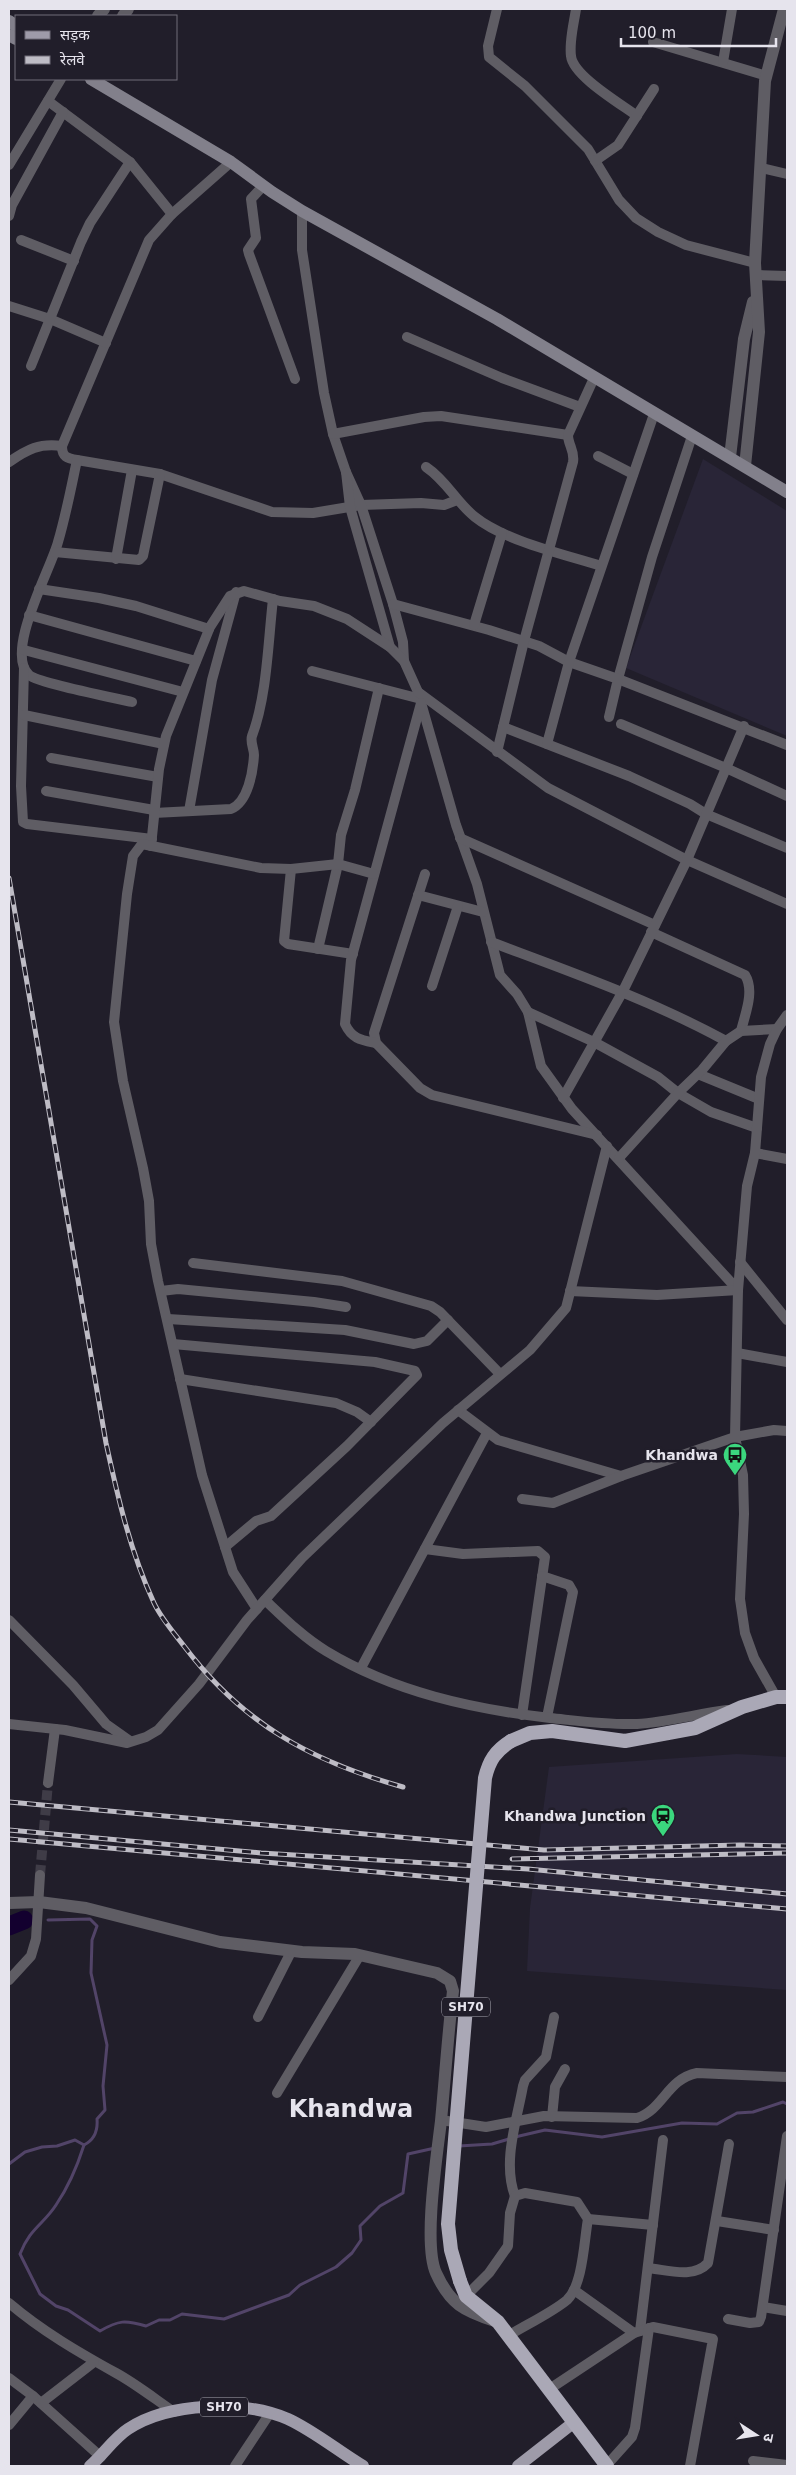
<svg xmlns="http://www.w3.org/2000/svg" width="796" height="2475" font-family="'DejaVu Sans','Noto Sans Devanagari',sans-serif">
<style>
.built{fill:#292537}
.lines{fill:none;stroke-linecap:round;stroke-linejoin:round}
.stream{stroke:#524468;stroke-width:3}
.river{stroke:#13002f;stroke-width:19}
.minor-tunnel{stroke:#3f3c47;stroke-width:10;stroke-dasharray:10 5;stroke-linecap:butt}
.minor{stroke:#5f5d64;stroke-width:10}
.tertiary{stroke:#5f5d64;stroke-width:12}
.secondary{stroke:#82808b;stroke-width:12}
.primary{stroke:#9e9ba9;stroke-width:12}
.trunk{stroke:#aaa8b6;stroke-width:14}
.rail-casing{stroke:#bebcc5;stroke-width:5}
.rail{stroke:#211e2a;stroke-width:3;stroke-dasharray:9;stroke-linecap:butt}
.trunk-bridge{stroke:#aaa8b6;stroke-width:14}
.labels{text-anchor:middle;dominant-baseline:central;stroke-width:5;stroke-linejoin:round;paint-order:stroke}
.shield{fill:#211e2a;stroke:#aba9b2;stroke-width:1}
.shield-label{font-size:12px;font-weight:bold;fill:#e6e4ed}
.poi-label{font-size:14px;font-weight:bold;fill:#e6e4ed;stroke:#211e2a;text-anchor:end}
.town-label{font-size:24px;font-weight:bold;fill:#e6e4ed;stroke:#211e2a}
</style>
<rect width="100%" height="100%" fill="#211e2a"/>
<g class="built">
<polygon points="703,459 787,511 787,736 626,668"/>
<polygon points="737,1754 787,1757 787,1990 527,1971 530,1908 549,1767"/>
</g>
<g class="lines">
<g class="stream">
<polyline points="515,2137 545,2130 602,2137 682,2123 717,2124 737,2113 753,2112 783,2102 787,2104"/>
<path d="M84,2145C77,2167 69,2186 56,2205C43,2225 30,2228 20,2254L40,2294L56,2306L68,2310L100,2331C119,2320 125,2320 146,2326L159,2320H170L182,2314L224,2319L289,2295L300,2285L336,2267L352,2253L361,2240L360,2226L380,2206L403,2193L408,2154L435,2148"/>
<polyline points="459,2146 492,2144 509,2139"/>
<path d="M9,2164L25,2152L42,2147L57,2146L75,2140L84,2145C94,2140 98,2131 97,2119L105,2110L103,2086L107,2045L91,1973L92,1940L97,1926L90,1919L48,1920"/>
</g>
<polyline class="river" points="9,1926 24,1920"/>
<polyline class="minor-tunnel" points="40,1875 48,1783"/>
<g class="minor">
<polyline points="497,9 488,46 489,57 525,86 588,149 619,200 636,218 658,232 686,245 755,263"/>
<path d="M576,9C574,23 569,41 571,56C573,76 621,104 637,116"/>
<polyline points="653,42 767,76"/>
<polyline points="723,62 732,9"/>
<polyline points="48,101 130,162 172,214"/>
<polyline points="595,161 618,145 654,89"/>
<path d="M231,162L172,214L149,240L62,446C62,457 67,458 77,460L160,474L272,512L313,513L361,505L421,503L444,505L457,500"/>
<polyline points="9,165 61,79"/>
<polyline points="762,168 787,174"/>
<polyline points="263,186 251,199 256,238 248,250 249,254 295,379"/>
<polyline points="302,211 302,250 324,393 333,434 346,472 361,505 393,604 403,642 404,661"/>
<polyline points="9,216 12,205 63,112"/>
<polyline points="21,240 74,261"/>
<polyline points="755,275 787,276"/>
<polyline points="9,306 50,319 106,343"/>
<polyline points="407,337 502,378 580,407"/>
<polyline points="31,366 81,242 90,223 130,162"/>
<polyline points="333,434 424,417 441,416 568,435"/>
<polyline points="692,436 652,557 618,679 787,745"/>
<polyline points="598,456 633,474"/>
<path d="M77,460C71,488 66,515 58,542C51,569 4,652 29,675C38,683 115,698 132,702"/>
<path d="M9,462C28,449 39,443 62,446"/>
<path d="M426,467C447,481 456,502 475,517C505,541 563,554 601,566"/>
<polyline points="346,472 350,507 390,647 404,661 418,692 456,825 477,884 500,975 517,994 528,1012 541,1066 572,1109 738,1290"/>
<polyline points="55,552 139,560 143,556 160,474"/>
<polyline points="116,559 132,470"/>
<polyline points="39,589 99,598 136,606 209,629"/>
<polyline points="393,604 489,630 539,646 569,662 618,679 609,717"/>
<polyline points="29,615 196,661"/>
<polyline points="474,625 502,533"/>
<polyline points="24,650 183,692"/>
<polyline points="24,668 21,786 23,822 27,824 152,839"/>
<polyline points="312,671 421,699"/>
<polyline points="418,692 548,788 687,860 787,904"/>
<polyline points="24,715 164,744"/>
<polyline points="621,724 726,768 787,796"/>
<polyline points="503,727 629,776 690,804 706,814 787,848"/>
<polyline points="547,744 569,662 654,414"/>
<path d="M497,752L524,641L573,462C575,451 568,445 568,435L594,378"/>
<polyline points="51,758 158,777"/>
<polyline points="46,791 154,810"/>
<polyline points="189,811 212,680 236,592"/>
<path d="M154,813L231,809C248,802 253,772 254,755C254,749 250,742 252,736C267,696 268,643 273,599"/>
<polyline points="460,838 655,925"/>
<polyline points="151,846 159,769 166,736 210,627 230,596 244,591 280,601 314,606 347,619 390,647"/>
<polyline points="291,869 284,941 288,944 353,954"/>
<polyline points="425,874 374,1033 376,1043 420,1088 432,1095 597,1135"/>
<polyline points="418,895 483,912"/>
<path d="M651,932L745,975C755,991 745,1014 741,1031"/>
<path d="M491,942C571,972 651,1000 726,1041"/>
<polyline points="318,949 338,864 341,835 355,790 379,688"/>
<polyline points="432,986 458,906"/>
<polyline points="528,1012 594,1042 658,1077 678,1093 711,1112 757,1128"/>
<path d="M376,1043C361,1040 352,1039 345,1024L351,960L421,703"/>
<polyline points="698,1074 759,1099"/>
<polyline points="563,1098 623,991 687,860 744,726"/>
<polyline points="755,1153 787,1159"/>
<polyline points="619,1158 678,1093 702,1070 726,1041 741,1031 777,1029"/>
<polyline points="740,1262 787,1320"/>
<polyline points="193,1263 342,1281 431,1306 440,1312 500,1374"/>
<polyline points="161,1291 178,1289 314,1302 346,1307"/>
<polyline points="570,1291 657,1295 738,1290"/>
<polyline points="168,1319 345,1330 414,1344 427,1341 448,1320"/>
<polyline points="173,1344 375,1362 415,1371 417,1375 347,1446 271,1516 256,1521 225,1547"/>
<polyline points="737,1353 787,1362"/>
<polyline points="180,1379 336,1403 357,1412 371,1422"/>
<polyline points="458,1410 498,1440 621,1476"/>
<polyline points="522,1499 553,1503 621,1476 735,1437 774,1430 787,1431"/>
<polyline points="425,1549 463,1554 538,1551 545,1557 522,1715"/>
<polyline points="542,1576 569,1585 573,1592 547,1717"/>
<path d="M265,1600C284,1618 303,1637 326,1651C394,1692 472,1709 550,1718C579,1721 607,1725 637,1724C667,1722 697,1714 727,1710"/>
<polyline points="257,1609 233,1572 202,1475 158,1281 151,1244 149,1201 143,1168 123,1081 114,1022 127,894 133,856 142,844 261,868 291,869 338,864 374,874"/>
<polyline points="9,1620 73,1685 106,1724 130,1741"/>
<polyline points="361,1668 487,1433"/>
<polyline points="776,1697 754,1658 745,1633 740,1599 744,1514 743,1475 735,1437 738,1290 747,1186 755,1153 761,1077 770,1044 777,1029 787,1015"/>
<polyline points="9,1724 65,1730 127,1743 146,1737 158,1730 199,1684 247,1620 302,1558 443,1423 530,1350 566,1308 607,1146"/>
<polyline points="48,1783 55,1729"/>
<polyline points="9,1980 31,1956 36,1939 40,1875"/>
<polyline points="258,2017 292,1950"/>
<polyline points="277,2093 360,1955"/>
<polyline points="552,2117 555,2087 565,2069"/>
<path d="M441,2120L486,2127L544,2116L637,2118C663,2110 667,2079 697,2073L787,2077"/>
<path d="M515,2196C502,2162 517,2120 523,2086L525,2080L546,2057L554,2017"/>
<polyline points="588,2219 653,2225"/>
<polyline points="717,2221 774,2230"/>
<path d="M648,2268C668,2270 693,2279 708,2263L729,2144"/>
<polyline points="574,2290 634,2333"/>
<path d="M466,2296L489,2273L508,2246L510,2213L515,2196L525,2193L577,2202L588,2219C584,2241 583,2285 567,2300C553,2312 524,2326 508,2336"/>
<path d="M9,2303C42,2331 78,2352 116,2373C136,2384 155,2399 174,2412"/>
<polyline points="763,2307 787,2311"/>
<polyline points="728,2319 750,2323 759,2322 761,2317 787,2136"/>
<polyline points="640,2331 663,2140"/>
<polyline points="9,2378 33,2396 101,2457"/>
<polyline points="548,2390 634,2333 653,2327 713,2339 690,2466"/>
<polyline points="41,2403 94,2362"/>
<polyline points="9,2425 33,2396"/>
<polyline points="753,2461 787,2465"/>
<polyline points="235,2466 270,2413"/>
<polyline points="606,2466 632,2437 635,2428 649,2328"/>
</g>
<g class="tertiary">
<polyline points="98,16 104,9"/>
<polyline points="123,16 128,9"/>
<polyline points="730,457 744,339 753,302"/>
<polyline points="745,466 759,332 755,263 765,81 784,9"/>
<path d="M9,1903L39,1902L86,1908L220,1942L302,1952L355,1954L437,1973L450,1981L453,1991C448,2034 445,2078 441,2121C437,2155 423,2244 436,2273C450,2304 464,2311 495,2321"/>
</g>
<g class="secondary">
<polyline points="9,21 16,26"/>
<polyline points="9,35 16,39"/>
<polyline points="91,79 231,162 272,192 302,211 497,319 787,492"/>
</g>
<g class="primary">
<path d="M90,2466C103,2455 114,2438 128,2429C169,2402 244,2400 288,2419C314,2431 338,2451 363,2466"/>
<polyline points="518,2466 573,2423"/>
</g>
<g class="trunk">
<polyline points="511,1741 530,1733 552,1731 625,1741 695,1728 742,1707 776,1697 787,1697"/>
<polyline points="460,2281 466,2296 498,2322 607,2466"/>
</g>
<defs>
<g id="rail">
<path d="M9,878L106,1443C118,1498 130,1551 154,1603C161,1618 174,1633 184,1646C243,1724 311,1761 403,1787"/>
<polyline points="9,1802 544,1850 740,1845 787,1846"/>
<polyline points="9,1830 261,1853 528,1869 787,1894"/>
<polyline points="9,1839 787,1909"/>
<polyline points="512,1859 787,1853"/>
</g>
</defs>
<use href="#rail" class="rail-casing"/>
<use href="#rail" class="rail"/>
<path class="trunk-bridge" d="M460,2281L451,2250L448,2224L485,1778C489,1761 495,1751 511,1741"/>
</g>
<defs>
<symbol id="bus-pin" viewBox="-11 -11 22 30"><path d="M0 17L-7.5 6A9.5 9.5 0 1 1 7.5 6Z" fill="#3bd77e" stroke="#211e2a"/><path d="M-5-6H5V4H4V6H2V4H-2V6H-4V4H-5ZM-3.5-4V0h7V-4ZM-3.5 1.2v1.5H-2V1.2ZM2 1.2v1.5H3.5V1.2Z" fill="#111"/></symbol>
<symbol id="station-pin" viewBox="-11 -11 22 30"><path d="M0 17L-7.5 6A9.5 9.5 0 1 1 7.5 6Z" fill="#3bd77e" stroke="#211e2a"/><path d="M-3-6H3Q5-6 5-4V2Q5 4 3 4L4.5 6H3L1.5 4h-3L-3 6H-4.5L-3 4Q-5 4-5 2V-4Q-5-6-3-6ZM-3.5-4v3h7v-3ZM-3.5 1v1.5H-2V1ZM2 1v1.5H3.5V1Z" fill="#111"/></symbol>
</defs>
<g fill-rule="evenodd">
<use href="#bus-pin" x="721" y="1441" width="28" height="38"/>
<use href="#station-pin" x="649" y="1802" width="28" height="38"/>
</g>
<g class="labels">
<g class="shield">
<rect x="442" y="1997.5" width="48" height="19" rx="4"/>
<rect x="200" y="2397.5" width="48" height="19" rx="4"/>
</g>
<g class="shield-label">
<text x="466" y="2007">SH70</text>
<text x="224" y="2407">SH70</text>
</g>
<g class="poi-label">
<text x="718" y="1455">Khandwa</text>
<text x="646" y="1816">Khandwa Junction</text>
</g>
<g class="town-label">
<text x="351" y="2109">Khandwa</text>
</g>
</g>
<rect width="796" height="2475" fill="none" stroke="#e6e4ed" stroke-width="20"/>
<rect x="15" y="15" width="162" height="65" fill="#211e2a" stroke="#706d78"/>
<rect x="25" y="31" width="25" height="8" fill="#9e9ba9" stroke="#706d78"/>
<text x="60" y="40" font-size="15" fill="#e6e4ed">सड़क</text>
<rect x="25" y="56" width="25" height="8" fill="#bebcc5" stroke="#706d78"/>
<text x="60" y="65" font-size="15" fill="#e6e4ed">रेलवे</text>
<g transform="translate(756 2435) rotate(102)" stroke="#211e2a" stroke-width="4" paint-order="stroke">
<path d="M0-4L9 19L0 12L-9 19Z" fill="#e6e4ed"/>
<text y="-8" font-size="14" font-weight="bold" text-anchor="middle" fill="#e6e4ed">उ</text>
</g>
<path d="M621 38v8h155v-8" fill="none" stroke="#e6e4ed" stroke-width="2.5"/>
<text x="628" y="38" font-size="15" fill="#e6e4ed" stroke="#211e2a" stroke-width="4" paint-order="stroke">100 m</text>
</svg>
